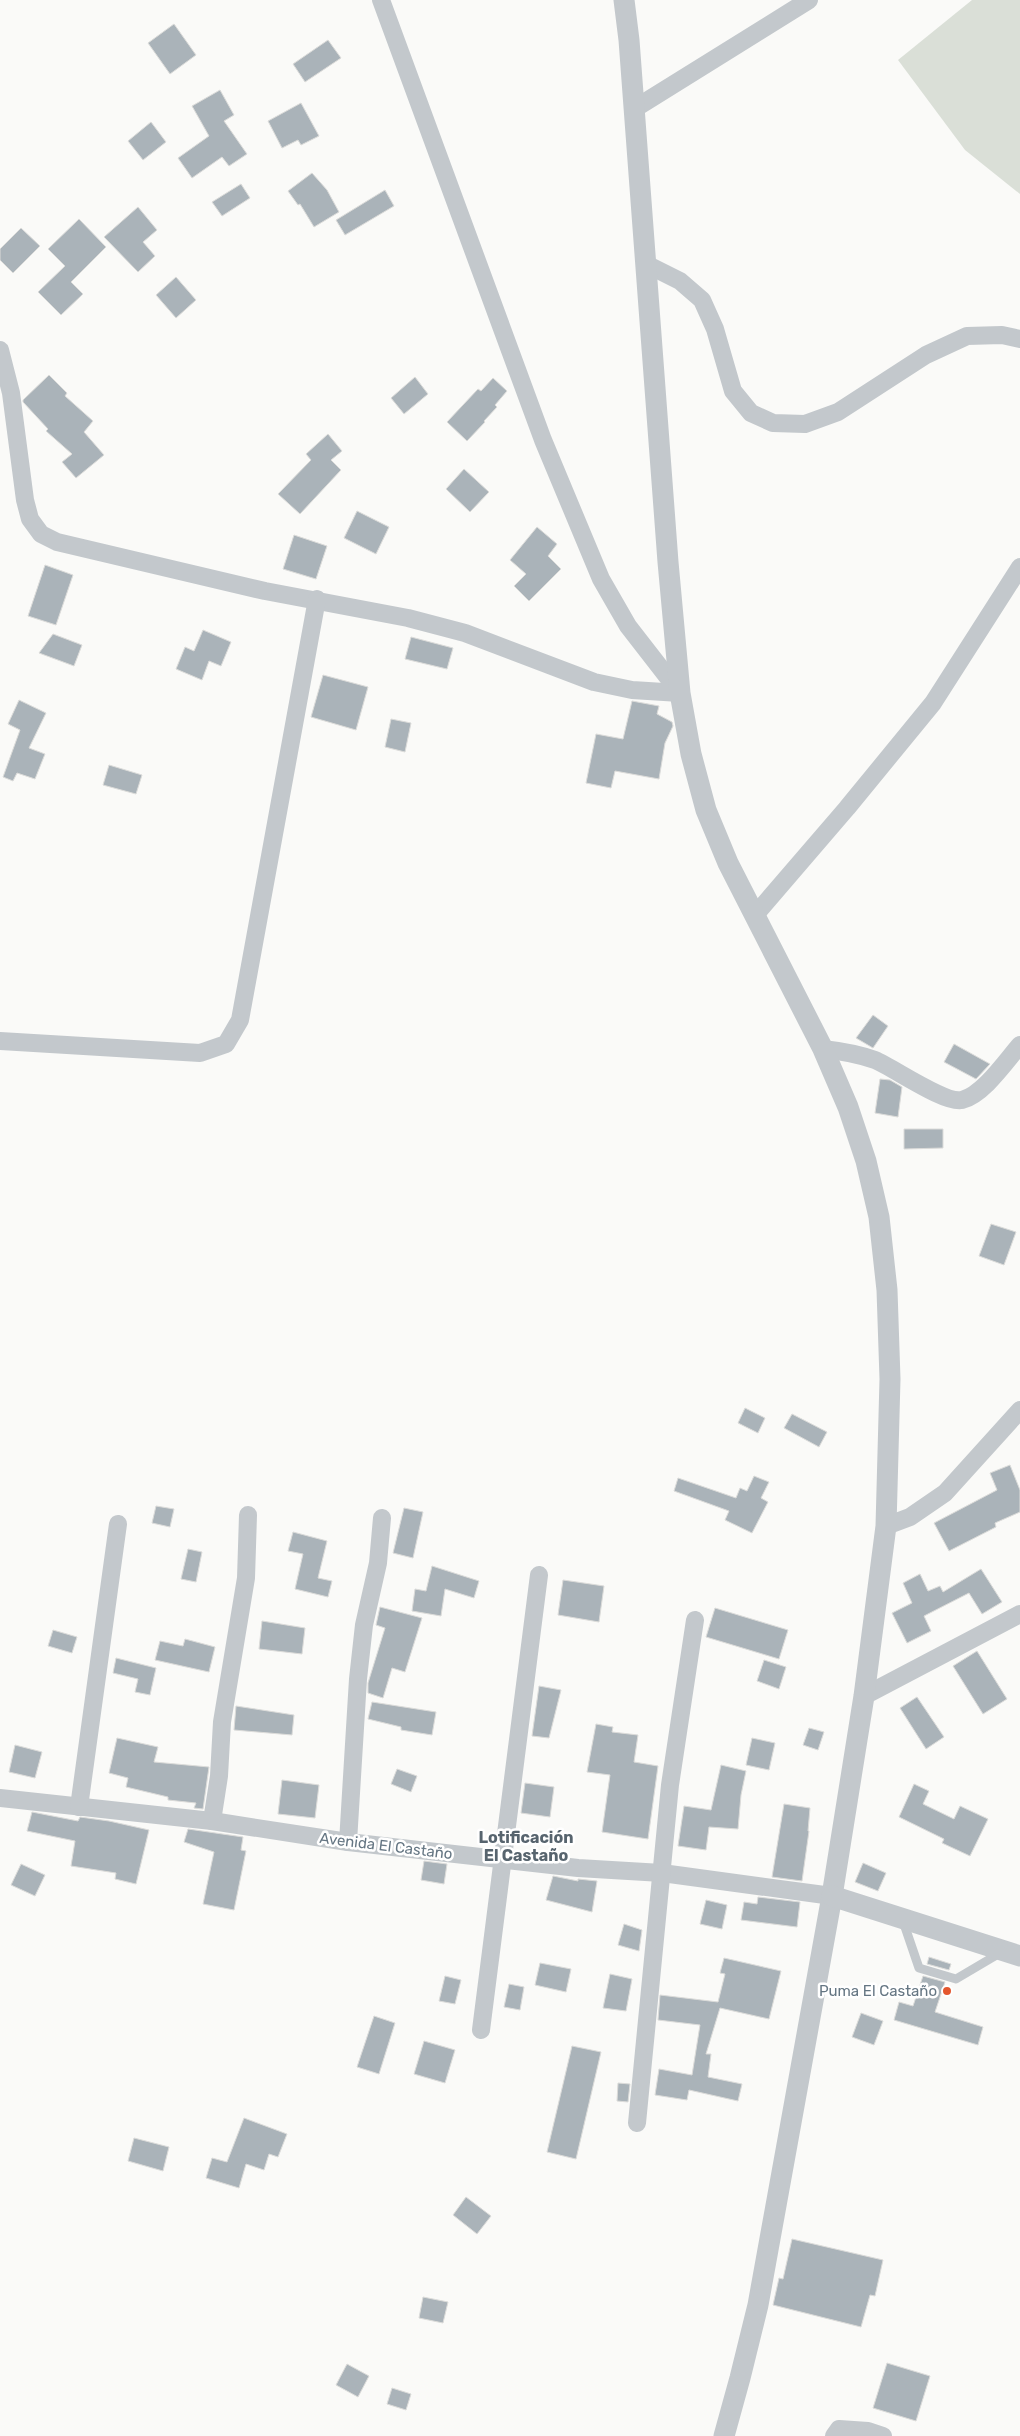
<svg xmlns="http://www.w3.org/2000/svg" width="1020" height="2436" font-family="Rubik,sans-serif">
<style>
.green{fill:#dadfd7}
.building{fill:#aab3b9;stroke:#dcdcda}
.lines{fill:none;stroke-linecap:round;stroke-linejoin:round}
.service{stroke:#c3c8cc;stroke-width:9}
.minor{stroke:#c3c8cc;stroke-width:18}
.tertiary{stroke:#c3c8cc;stroke-width:21}
.poi-dot{fill:#e4572e;stroke:#fff;stroke-width:2}
.labels{text-anchor:middle;dominant-baseline:central;stroke-width:5;stroke-linejoin:round;paint-order:stroke}
.street-label{font-size:15px;fill:#657683;stroke:#fff}
.poi-label{font-size:15px;fill:#657683;stroke:#fff;text-anchor:end}
.neighbourhood-label{font-size:16px;font-weight:bold;fill:#57646e;stroke:#fff}
</style>
<rect width="100%" height="100%" fill="#fafaf8"/>
<polygon class="green" points="972,0 1020,0 1020,194 965,150 898,60"/>
<g class="building">
<polygon points="174,24 196,55 170,74 148,43"/>
<polygon points="328,40 341,58 305,82 293,64"/>
<polygon points="220,90 234,115 224,121 247,154 229,166 222,157 192,178 178,158 209,136 192,106"/>
<polygon points="301,103 319,136 301,145 298,140 282,148 268,121"/>
<polygon points="151,122 166,142 143,160 128,141"/>
<polygon points="312,173 327,190 339,212 314,227 300,204 298,205 288,191"/>
<polygon points="241,184 250,198 222,216 212,202"/>
<polygon points="385,190 394,206 345,235 336,220"/>
<polygon points="138,207 157,230 143,242 155,256 138,272 104,237"/>
<polygon points="79,219 106,247 71,282 83,294 61,315 38,292 65,266 48,249"/>
<polygon points="21,228 40,246 13,273 0,260 0,249"/>
<polygon points="176,277 196,300 176,318 156,295"/>
<polygon points="49,375 67,393 65,396 93,421 84,432 104,455 76,478 62,462 72,454 46,431 48,429 23,402 23,400"/>
<polygon points="415,377 428,394 404,414 391,398"/>
<polygon points="493,378 507,391 495,405 497,407 484,421 485,422 467,441 447,422 478,389 481,391"/>
<polygon points="328,434 342,451 331,460 341,470 300,514 278,494 311,460 306,454"/>
<polygon points="464,469 489,492 470,512 446,489"/>
<polygon points="357,511 389,527 376,554 344,538"/>
<polygon points="537,527 557,544 548,556 561,569 529,601 514,586 526,574 510,560"/>
<polygon points="294,535 327,546 316,579 283,569"/>
<polygon points="45,565 73,575 56,625 28,616"/>
<polygon points="203,630 231,642 221,666 209,661 202,680 176,669 185,647 194,651"/>
<polygon points="53,634 82,645 74,666 39,653"/>
<polygon points="411,637 453,648 447,669 405,659"/>
<polygon points="323,675 368,687 356,730 311,717"/>
<polygon points="19,700 46,713 29,748 45,754 35,779 17,773 13,781 3,777 20,730 8,724"/>
<polygon points="632,701 659,706 657,714 672,722 673,726 665,743 659,779 615,771 611,788 586,783 596,734 623,739"/>
<polygon points="391,719 411,723 405,752 385,747"/>
<polygon points="109,765 142,775 136,794 103,785"/>
<polygon points="873,1015 888,1026 873,1048 856,1038"/>
<polygon points="954,1044 990,1064 976,1079 944,1062"/>
<polygon points="880,1079 890,1080 902,1087 898,1117 875,1113"/>
<polygon points="904,1129 943,1129 943,1148 904,1149"/>
<polygon points="991,1224 1016,1232 1004,1265 979,1256"/>
<polygon points="745,1408 765,1418 758,1433 738,1423"/>
<polygon points="792,1414 827,1432 819,1447 784,1428"/>
<polygon points="1010,1465 1020,1490 1020,1512 995,1523 996,1527 949,1551 934,1523 997,1490 990,1473"/>
<polygon points="754,1476 769,1482 761,1498 768,1502 752,1533 725,1520 729,1511 674,1491 678,1478 736,1498 740,1488 747,1491"/>
<polygon points="156,1506 174,1509 170,1527 152,1523"/>
<polygon points="404,1508 423,1512 413,1558 393,1553"/>
<polygon points="293,1532 327,1541 318,1578 332,1581 328,1597 295,1589 303,1554 288,1551"/>
<polygon points="188,1549 202,1552 196,1582 181,1579"/>
<polygon points="432,1566 479,1581 474,1598 445,1589 441,1616 412,1611 415,1589 426,1591"/>
<polygon points="981,1569 1002,1602 982,1614 969,1593 924,1616 931,1631 907,1643 892,1613 912,1603 903,1583 920,1574 928,1591 940,1586 943,1592"/>
<polygon points="563,1580 604,1586 599,1622 558,1615"/>
<polygon points="380,1607 422,1618 405,1672 392,1668 383,1698 368,1693 368,1683 385,1628 376,1625"/>
<polygon points="715,1608 788,1630 779,1659 706,1637"/>
<polygon points="262,1621 305,1628 302,1654 259,1649"/>
<polygon points="53,1630 77,1637 72,1653 48,1646"/>
<polygon points="185,1639 215,1647 209,1672 155,1660 160,1641 183,1646"/>
<polygon points="977,1651 1007,1699 983,1714 953,1666"/>
<polygon points="116,1658 156,1668 150,1695 135,1692 138,1679 113,1673"/>
<polygon points="764,1660 786,1667 779,1689 757,1681"/>
<polygon points="539,1686 561,1690 549,1738 532,1736"/>
<polygon points="917,1697 944,1737 926,1749 900,1708"/>
<polygon points="372,1702 436,1712 432,1735 401,1730 401,1727 368,1719"/>
<polygon points="236,1706 294,1715 292,1735 234,1730"/>
<polygon points="596,1724 613,1727 612,1732 638,1735 634,1762 658,1766 648,1839 602,1832 610,1775 587,1772"/>
<polygon points="809,1728 824,1732 818,1750 803,1745"/>
<polygon points="117,1738 158,1747 154,1762 209,1767 203,1809 194,1808 196,1803 168,1800 168,1797 126,1787 128,1778 109,1773"/>
<polygon points="752,1738 775,1743 769,1770 746,1765"/>
<polygon points="15,1745 42,1752 35,1778 9,1772"/>
<polygon points="721,1765 746,1771 741,1795 738,1829 709,1827 706,1850 678,1846 684,1806 711,1810"/>
<polygon points="397,1769 417,1776 411,1792 391,1784"/>
<polygon points="282,1780 319,1785 315,1818 278,1814"/>
<polygon points="525,1783 554,1787 550,1817 521,1813"/>
<polygon points="914,1784 929,1791 923,1804 954,1819 960,1806 988,1819 970,1856 942,1843 944,1839 899,1817"/>
<polygon points="784,1804 810,1808 808,1831 809,1831 802,1881 772,1877"/>
<polygon points="32,1812 78,1821 80,1817 109,1821 149,1830 136,1884 115,1879 116,1873 71,1866 75,1841 27,1831"/>
<polygon points="188,1829 243,1837 241,1850 246,1851 234,1910 203,1904 214,1852 184,1842"/>
<polygon points="424,1861 447,1864 444,1884 421,1880"/>
<polygon points="863,1863 886,1873 878,1891 855,1882"/>
<polygon points="21,1864 45,1875 35,1896 11,1885"/>
<polygon points="553,1876 578,1881 578,1879 597,1881 592,1912 546,1900"/>
<polygon points="758,1897 800,1902 797,1927 741,1920 744,1902 757,1904"/>
<polygon points="706,1900 727,1905 722,1929 700,1924"/>
<polygon points="624,1924 642,1930 639,1951 618,1945"/>
<polygon points="929,1957 951,1964 949,1970 927,1964"/>
<polygon points="724,1958 781,1971 769,2019 720,2008 706,2054 711,2054 708,2077 742,2084 738,2101 689,2090 687,2100 655,2095 659,2069 692,2075 700,2025 658,2020 660,1995 718,2002 725,1974 720,1973"/>
<polygon points="540,1963 571,1969 566,1992 535,1985"/>
<polygon points="610,1974 632,1979 626,2011 603,2008"/>
<polygon points="445,1976 461,1980 455,2004 439,2001"/>
<polygon points="923,1976 945,1982 935,2012 983,2027 978,2045 894,2020 899,2002 913,2006"/>
<polygon points="509,1984 524,1987 520,2010 504,2007"/>
<polygon points="861,2013 883,2021 874,2045 852,2037"/>
<polygon points="374,2016 395,2023 379,2074 357,2067"/>
<polygon points="424,2041 455,2050 445,2083 414,2074"/>
<polygon points="572,2046 601,2052 576,2159 547,2152"/>
<polygon points="618,2083 630,2084 628,2102 617,2101"/>
<polygon points="244,2118 287,2134 278,2157 269,2154 264,2170 246,2164 239,2188 206,2178 212,2158 227,2162"/>
<polygon points="134,2138 169,2147 163,2171 128,2161"/>
<polygon points="466,2197 491,2216 477,2234 453,2215"/>
<polygon points="792,2239 883,2260 875,2296 870,2295 861,2327 773,2305 779,2278 783,2279"/>
<polygon points="423,2297 448,2302 443,2323 419,2318"/>
<polygon points="887,2363 930,2376 916,2421 873,2408"/>
<polygon points="347,2364 369,2376 358,2397 336,2385"/>
<polygon points="392,2388 411,2394 406,2410 387,2404"/>
</g>
<g class="lines">
<polyline class="service" points="903,1921 919,1968 956,1979 1000,1953"/>
<g class="minor">
<polyline points="381,0 543,440 601,579 628,626 680,693"/>
<polyline points="634,109 809,0"/>
<polyline points="646,264 680,281 702,300 715,329 733,391 751,413 773,423 805,424 838,412 926,355 967,336 1002,335 1020,339"/>
<polyline points="0,350 11,393 25,500 30,519 41,534 57,542 265,591 408,618 465,633 594,682 632,690 680,693"/>
<polyline points="755,915 847,808 933,703 1020,567"/>
<polyline points="0,1041 200,1053 226,1044 240,1020 317,599"/>
<path d="M823,1049C841,1051 858,1054 875,1060C894,1068 945,1104 962,1100C983,1095 1006,1061 1020,1045"/>
<polyline points="886,1526 910,1517 945,1493 1020,1410"/>
<polyline points="864,1696 1020,1614"/>
<polyline points="0,1798 212,1821 348,1842 578,1868 662,1873 832,1896"/>
<polyline points="79,1807 118,1524"/>
<polyline points="212,1821 219,1776 222,1722 246,1578 248,1515"/>
<polyline points="348,1842 358,1679 364,1625 378,1563 382,1518"/>
<polyline points="481,2030 539,1575"/>
<polyline points="637,2123 670,1785 695,1620"/>
<polyline points="834,2436 839,2429 868,2431 883,2436"/>
</g>
<g class="tertiary">
<polyline points="624,0 629,40 668,562 680,693 691,754 706,810 728,863 823,1049 848,1107 866,1161 879,1217 887,1290 890,1379 886,1526 864,1696 832,1896 758,2305 740,2378 724,2436"/>
<polyline points="832,1896 1020,1956"/>
</g>
</g>
<circle class="poi-dot" cx="947" cy="1991" r="5"/>
<g class="labels">
<g class="street-label">
<text transform="translate(386 1846) rotate(7)">Avenida El Castaño</text>
</g>
<g class="poi-label">
<text x="937" y="1991">Puma El Castaño</text>
</g>
<g class="neighbourhood-label">
<text x="526" y="1837">Lotificación<tspan x="526" dy="18">El Castaño</tspan></text>
</g>
</g>
</svg>
